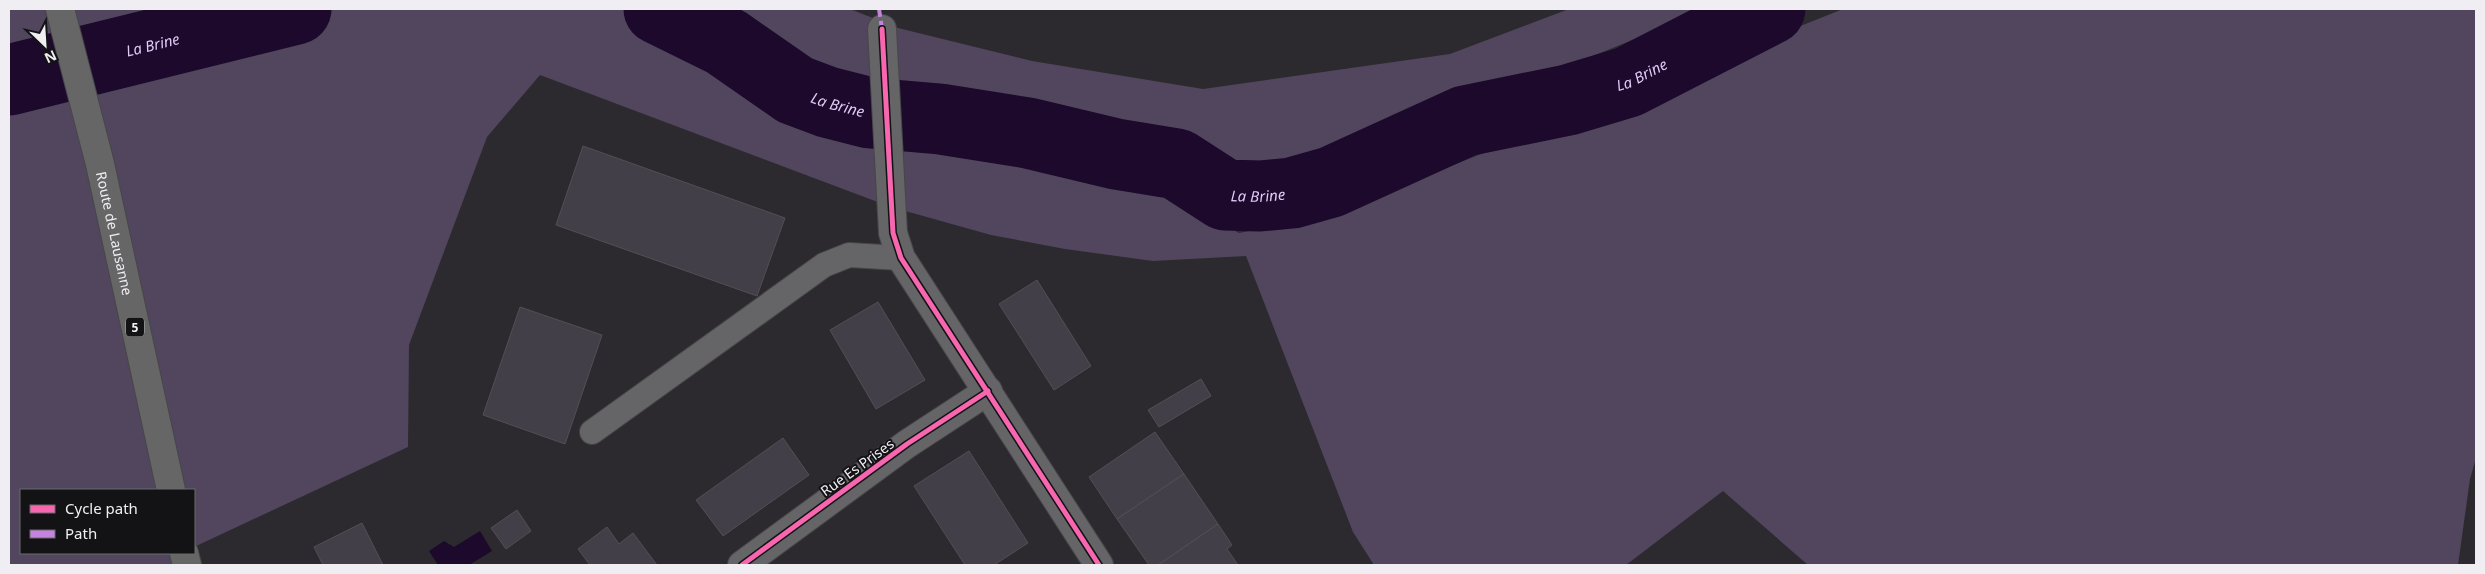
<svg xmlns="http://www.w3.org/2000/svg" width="2485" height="574" font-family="'Noto Sans',sans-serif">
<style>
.green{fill:#51465e}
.water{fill:#1c092b}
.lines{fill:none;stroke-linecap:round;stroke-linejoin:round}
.river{stroke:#1c092b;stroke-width:71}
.building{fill:#433f49;stroke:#515053}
.lane-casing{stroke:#474649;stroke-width:26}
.street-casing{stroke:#474649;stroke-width:30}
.primary-casing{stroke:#474649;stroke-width:30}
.lane{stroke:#656466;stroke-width:24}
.street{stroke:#656466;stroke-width:28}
.primary{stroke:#676667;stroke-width:28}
.quiet{stroke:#c483df;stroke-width:4;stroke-dasharray:8 4;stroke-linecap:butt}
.cycleway-casing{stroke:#131215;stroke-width:8}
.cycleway{stroke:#f766af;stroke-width:5}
.labels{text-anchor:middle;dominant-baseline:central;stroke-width:4;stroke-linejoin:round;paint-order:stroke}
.shield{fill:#131215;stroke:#aeacb0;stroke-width:1}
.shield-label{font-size:12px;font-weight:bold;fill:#f0eef3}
.street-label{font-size:14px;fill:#f0eef3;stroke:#131215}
.water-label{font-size:15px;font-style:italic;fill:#decbf6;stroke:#131215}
</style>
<rect width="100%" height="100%" fill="#2c2a2e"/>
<polygon class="green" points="9,9 850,9 898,28 1032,61 1203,89 1450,54 1569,9 1708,9 1571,65 1434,113 1349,157 1217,163 1219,222 1239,233 1284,224 1361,202 1843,9 2476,9 2476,458 2470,479 2458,565 1808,565 1723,491 1626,565 1374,565 1353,532 1246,256 1153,261 1065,249 991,235 891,207 540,75 487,137 409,345 408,447 194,547 194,490 21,490 21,553 184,553 187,565 9,565"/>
<polygon class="water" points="480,531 492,551 469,565 438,565 429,551 444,541 454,547"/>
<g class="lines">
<g class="river">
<path id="s1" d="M659,9L726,42L795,90L827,102L870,113L940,119L1028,133L1116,154L1177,164L1225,195L1260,196L1292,193L1331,182L1465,121L1568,100L1628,82L1770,9"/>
<path id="s2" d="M9,80L296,9"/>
</g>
</g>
<g class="building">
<polygon points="583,146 785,218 757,296 556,225"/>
<polygon points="1037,280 1091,366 1054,390 999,304"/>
<polygon points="878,302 925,380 876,409 830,330"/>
<polygon points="520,307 602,335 565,444 483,415"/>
<polygon points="1201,379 1211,396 1159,427 1148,410"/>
<polygon points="1155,432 1184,474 1117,519 1089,477"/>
<polygon points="783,438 809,475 723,536 696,500"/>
<polygon points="969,451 1028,543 994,565 965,565 914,486"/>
<polygon points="1184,474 1218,524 1158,565 1149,565 1117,519"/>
<polygon points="517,510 531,531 506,549 491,528"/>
<polygon points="362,523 383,565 323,565 314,547"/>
<polygon points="1218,524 1232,545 1227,549 1238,565 1158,565"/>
<polygon points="607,527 619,544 633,533 657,565 590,565 578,549"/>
</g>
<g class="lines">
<defs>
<polyline id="lane" points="592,432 824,265 849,255 901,258"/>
<g id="street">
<polyline points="882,29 893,233 901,258 1099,565"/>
<polyline points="742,565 907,444 988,391"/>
</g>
<g id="primary">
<path id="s3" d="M60,9L100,164L171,490"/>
<polyline points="184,553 187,565"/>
</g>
</defs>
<use href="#lane" class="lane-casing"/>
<use href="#street" class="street-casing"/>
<use href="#primary" class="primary-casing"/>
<use href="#lane" class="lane"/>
<use href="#street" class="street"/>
<use href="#primary" class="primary"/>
<polyline class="quiet" points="879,9 882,29"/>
<defs>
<g id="cycleway">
<polyline points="882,29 893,233 901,258 1099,565"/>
<polyline points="742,565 907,444 988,391"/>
</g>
</defs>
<use href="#cycleway" class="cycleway-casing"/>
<use href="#cycleway" class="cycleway"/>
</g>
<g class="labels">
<rect class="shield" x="126" y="317.5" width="18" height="19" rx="4"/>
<g class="shield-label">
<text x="135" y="327">5</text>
</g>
<g class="street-label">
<text stroke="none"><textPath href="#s3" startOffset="231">Route de Lausanne</textPath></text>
<text transform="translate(857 467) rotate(-36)">Rue Es Prises</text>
</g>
<g class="water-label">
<text stroke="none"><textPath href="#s2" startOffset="148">La Brine</textPath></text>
<text stroke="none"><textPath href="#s1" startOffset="1044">La Brine</textPath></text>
<text stroke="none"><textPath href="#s1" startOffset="204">La Brine</textPath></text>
<text stroke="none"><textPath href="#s1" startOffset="639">La Brine</textPath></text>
</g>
</g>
<rect width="2485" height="574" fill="none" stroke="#f0eef3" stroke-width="20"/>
<rect x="20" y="489" width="175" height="65" fill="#131215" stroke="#6b6a6e"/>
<rect x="30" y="505" width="25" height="8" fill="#f766af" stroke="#6b6a6e"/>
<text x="65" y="514" font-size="15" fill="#f0eef3">Cycle path</text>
<rect x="30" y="530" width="25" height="8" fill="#c483df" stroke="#6b6a6e"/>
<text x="65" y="539" font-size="15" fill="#f0eef3">Path</text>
<g transform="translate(45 45) rotate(155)" stroke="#131215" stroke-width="4" paint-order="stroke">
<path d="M0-4L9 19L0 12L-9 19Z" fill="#f0eef3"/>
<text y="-8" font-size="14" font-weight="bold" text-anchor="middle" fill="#f0eef3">N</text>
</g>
</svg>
